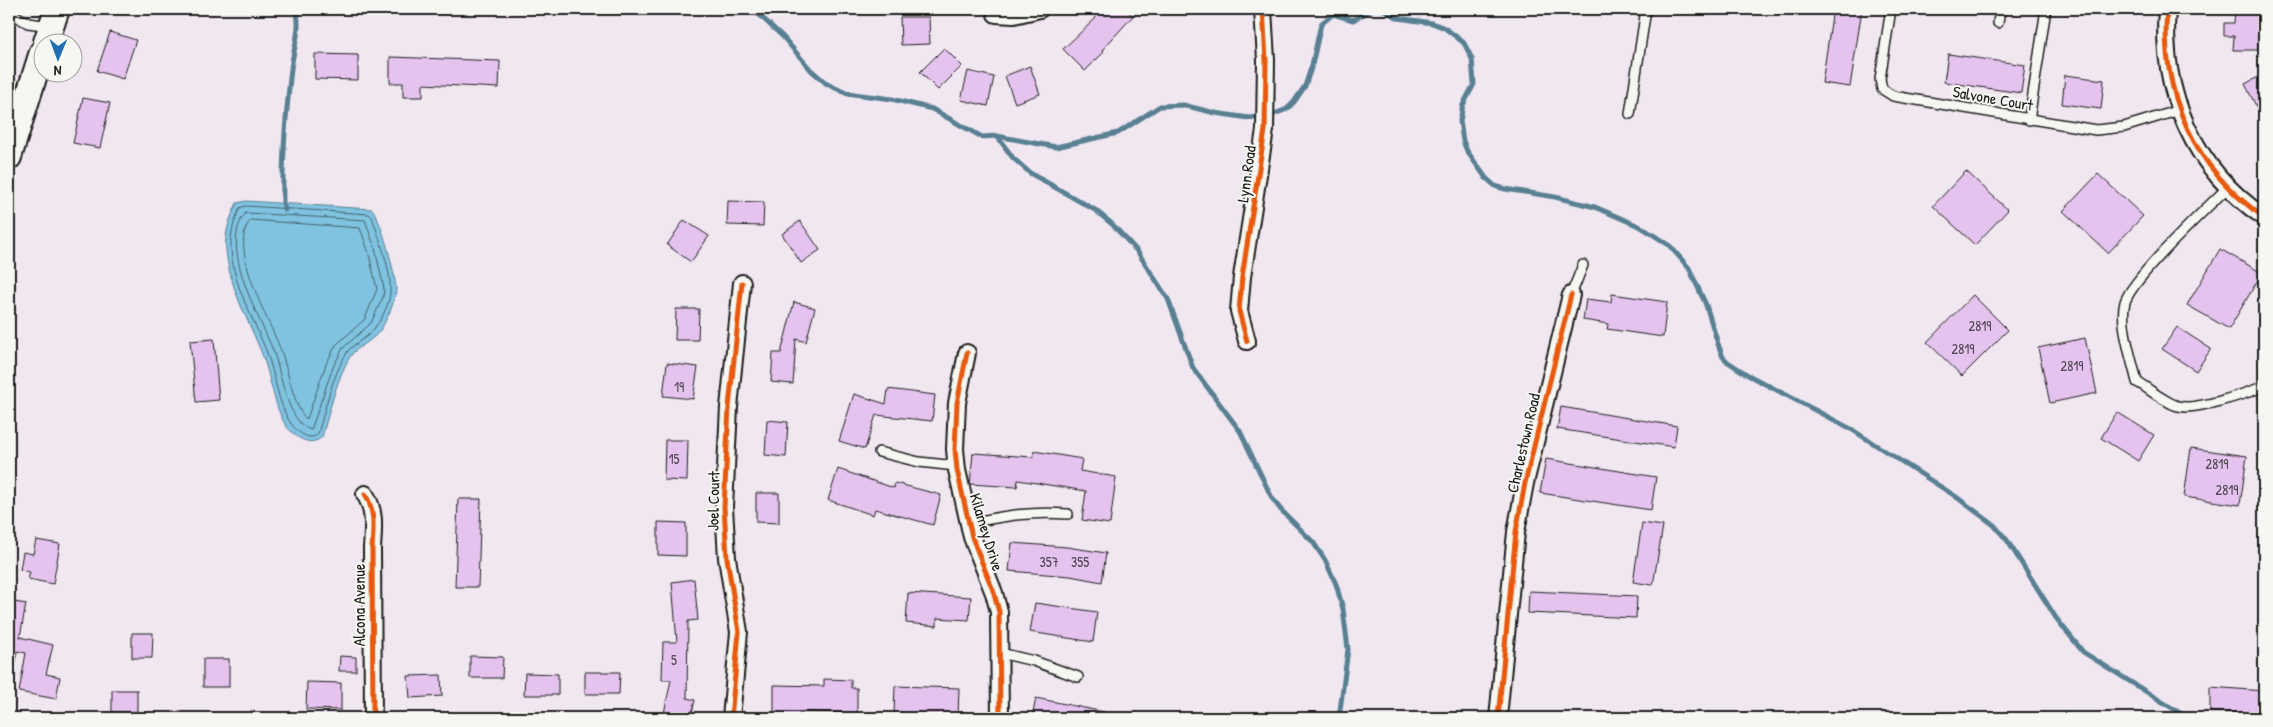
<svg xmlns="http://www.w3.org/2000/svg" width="2273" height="727" font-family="'Patrick Hand',sans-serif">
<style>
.water{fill:#80c3e1;stroke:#588092}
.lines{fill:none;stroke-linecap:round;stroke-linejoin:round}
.shore{stroke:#445f6b;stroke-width:1}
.stream{stroke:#588092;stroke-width:5}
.building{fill:#e5c3ef;stroke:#1c1c1c}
.lane-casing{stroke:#1c1c1c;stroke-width:12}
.street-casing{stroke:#1c1c1c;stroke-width:20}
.secondary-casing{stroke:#1c1c1c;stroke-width:28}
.lane{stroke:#f6f6f2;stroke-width:9}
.street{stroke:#f6f6f2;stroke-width:16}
.secondary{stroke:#f6f6f2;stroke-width:24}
.cycleway-casing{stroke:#f6f6f2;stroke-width:8}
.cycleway{stroke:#e8590c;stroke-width:5}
.labels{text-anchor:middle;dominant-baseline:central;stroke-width:4;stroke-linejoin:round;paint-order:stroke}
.number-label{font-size:14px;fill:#4e4651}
.street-label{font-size:16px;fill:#1c1c1c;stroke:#f6f6f2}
</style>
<rect width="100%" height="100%" fill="#f1e7f1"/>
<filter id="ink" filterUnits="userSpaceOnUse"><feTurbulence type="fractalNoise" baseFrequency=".02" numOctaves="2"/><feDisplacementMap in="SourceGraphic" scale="10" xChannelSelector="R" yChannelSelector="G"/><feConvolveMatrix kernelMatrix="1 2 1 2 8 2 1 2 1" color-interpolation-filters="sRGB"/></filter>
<g filter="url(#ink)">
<path class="water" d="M246,201L372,209C381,219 396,275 396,290C395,302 387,319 381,329C373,341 359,346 352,354C338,373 329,414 322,437C310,448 295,437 287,427C275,411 270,374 262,354C248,318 230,291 226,250C224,233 230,218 237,203Z"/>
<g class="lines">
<g class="shore">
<path d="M246,206L369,214L372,217C378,235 392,272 390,291C390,302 383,317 376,326C369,338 354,343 348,351C332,375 326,407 318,434C309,443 295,430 290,422C278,404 275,374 267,353C254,318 233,287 231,249C230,234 234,221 240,208Z"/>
<path d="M246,213L365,220L375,248L384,289L383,297L371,323L343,348L333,367L311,430C287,423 281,372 273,350C260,318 217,244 246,213Z"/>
<path d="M251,220L360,228L368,250L377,289L365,319L336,345L326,364L307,419C295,413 286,362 280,348C270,322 226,244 251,220Z"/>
</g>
<g class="stream">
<polyline points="753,9 783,37 811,70 827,84 846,93 892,99 932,109 982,137 997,136 1056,147 1118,133 1160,106 1183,105 1215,113 1249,118 1272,115 1287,109 1294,102 1305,86 1312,65 1321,24 1333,14 1353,20 1373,9"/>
<polyline points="1383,9 1398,18 1432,23 1445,28 1464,43 1472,59 1474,84 1463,105 1460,121 1463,141 1467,151 1486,178 1495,186 1505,189 1555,197 1595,207 1641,227 1669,245 1689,268 1706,305 1718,344 1723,357 1728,362 1748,375 1851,429 1955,496 1994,525 2007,540 2056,618 2083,652 2188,718"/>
<polyline points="997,136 1013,158 1030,173 1095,210 1112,224 1137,251 1168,299 1193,368 1240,431 1272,498 1281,510 1313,542 1325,560 1336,584 1343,609 1348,649 1339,718"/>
<path d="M285,210L283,203C282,157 286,115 291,69C293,49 302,29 296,9"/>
</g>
</g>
<g class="building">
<polygon points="1102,9 1125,9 1133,16 1102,50 1104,52 1085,71 1063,49 1096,18 1095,17"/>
<polygon points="1833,9 1862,9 1850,87 1822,83"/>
<polygon points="2235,9 2259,10 2258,50 2233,50 2234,36 2224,36 2224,23 2234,23"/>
<polygon points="900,17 929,17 930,44 901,45"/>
<polygon points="110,32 136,40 123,79 97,71"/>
<polygon points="944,48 962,66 938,90 920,72"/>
<polygon points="315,54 358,55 358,80 315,79"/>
<polygon points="1948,54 2025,65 2021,93 1944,82"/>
<polygon points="390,57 500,61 499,88 423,84 423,97 403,97 403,83 390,83"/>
<polygon points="1030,66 1040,94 1015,103 1005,76"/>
<polygon points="968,71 994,77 988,106 961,100"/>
<polygon points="2264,74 2264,122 2245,84"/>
<polygon points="2065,75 2104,80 2101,109 2062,104"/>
<polygon points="83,98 110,103 100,148 73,143"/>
<polygon points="1966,171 2008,210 1975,245 1933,206"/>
<polygon points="2098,174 2143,216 2108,253 2063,211"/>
<polygon points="728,201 764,202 763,226 727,225"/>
<polygon points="684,220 709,236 691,262 667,245"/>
<polygon points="800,221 820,250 801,263 782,234"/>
<polygon points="2220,249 2262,273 2229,329 2187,305"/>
<polygon points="1612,294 1667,302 1663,337 1607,329 1608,324 1583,320 1586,299 1611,302"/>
<polygon points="1973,295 2008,330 1962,376 1927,342"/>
<polygon points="794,302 815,308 806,342 796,339 793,384 771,382 773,353 781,353"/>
<polygon points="676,309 699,309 698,340 675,340"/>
<polygon points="2177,327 2211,349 2196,371 2162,349"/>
<polygon points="2085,338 2097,393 2050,403 2038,348"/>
<polygon points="214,339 219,400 196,402 190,341"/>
<polygon points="667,363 698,367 693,399 663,396"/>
<polygon points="888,389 935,395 932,421 876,415 865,449 839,441 854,394 886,404"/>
<polygon points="1561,407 1677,426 1674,447 1557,429"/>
<polygon points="2117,412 2154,435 2138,461 2101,438"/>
<polygon points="767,420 788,422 786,457 765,455"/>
<polygon points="665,440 688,440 687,481 664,480"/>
<polygon points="2191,448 2247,456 2240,505 2184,497"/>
<polygon points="1034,451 1082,459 1080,471 1116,477 1110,524 1082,520 1086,491 1018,480 1017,487 970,484 973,453 1033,457"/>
<polygon points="1546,459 1656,477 1651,510 1540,493"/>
<polygon points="838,469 894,488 895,483 941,495 933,525 875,509 873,515 828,500"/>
<polygon points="756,493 779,493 779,523 756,522"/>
<polygon points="458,499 481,499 478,587 455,587"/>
<polygon points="658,522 686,523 686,556 658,555"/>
<polygon points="1642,523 1663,526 1653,585 1633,582"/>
<polygon points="36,540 60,544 53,584 28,579 30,572 20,570 23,552 33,554"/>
<polygon points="1012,543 1067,547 1106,553 1102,582 1070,576 1009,571"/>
<polygon points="694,579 698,620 688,621 687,698 695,700 691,718 663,718 671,680 662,680 663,642 677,642 672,582"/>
<polygon points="1529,591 1637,596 1636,618 1528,613"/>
<polygon points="908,593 971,597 969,620 937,618 937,626 906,623"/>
<polygon points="9,601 26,604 20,637 53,645 46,674 60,677 56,699 19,692 26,653 17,651 16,662 9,662"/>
<polygon points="1035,603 1097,612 1093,642 1030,632"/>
<polygon points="132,633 153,633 152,658 132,658"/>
<polygon points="340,656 356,657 356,671 339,671"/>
<polygon points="470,656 503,657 502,678 470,678"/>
<rect x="203" y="659" width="26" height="28"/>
<polygon points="585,672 620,672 619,694 585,694"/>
<polygon points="525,673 558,674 558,695 524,695"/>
<polygon points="441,675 442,696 410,698 408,676"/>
<polygon points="824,679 851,680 851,688 857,688 857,713 802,712 801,718 774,718 774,685 824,686"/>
<polygon points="307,682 341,683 341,710 306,709"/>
<polygon points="895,686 959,688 958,716 894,714"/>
<polygon points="2210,687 2264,691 2264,713 2210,712"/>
<rect x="112" y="690" width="25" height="22"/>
<polygon points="1036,698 1104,712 1104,718 1032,718"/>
</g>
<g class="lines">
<defs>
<g id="lane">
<polyline points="1891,9 1880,79 1882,89 1893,96 2096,130 2124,127 2180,110"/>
<polyline points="9,12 28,23 51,26"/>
<polyline points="1998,23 2000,9"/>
<polyline points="1630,114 1646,9"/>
<polyline points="2029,120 2046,9"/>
<path d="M2228,187C2206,209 2133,277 2125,302C2119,323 2132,360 2137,382C2148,388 2166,403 2178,406C2195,411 2245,394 2262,387L2264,382"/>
<polyline points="1571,295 1583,265"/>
<polyline points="879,452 919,462 956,466"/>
<path d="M969,523C1004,516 1031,511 1068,514"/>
<polyline points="1000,653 1034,661 1078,677"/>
</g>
<g id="street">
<path d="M2167,9C2160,92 2194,170 2264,217"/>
<polyline points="996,14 1014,15 1040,9"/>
<polyline points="1247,341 1239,311 1242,277 1265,130 1266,60 1263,9"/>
<polyline points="967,353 957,403 955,449 957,470 972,537 994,593 999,612 1000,718"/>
<path d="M365,494C376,512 373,529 372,549L373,718"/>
<polyline points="731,718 739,632 727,558 724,507 729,407 742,283"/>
<polyline points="1498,718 1516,532 1525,483 1571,295"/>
</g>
<g id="secondary">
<polyline points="46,42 57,9"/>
<polyline points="9,157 42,52"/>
</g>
</defs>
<use href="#lane" class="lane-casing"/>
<use href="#street" class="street-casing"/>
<use href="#secondary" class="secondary-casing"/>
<use href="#lane" class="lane"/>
<use href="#street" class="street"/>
<use href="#secondary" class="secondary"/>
<defs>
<g id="cycleway">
<path d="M2167,9C2160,92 2194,170 2264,217"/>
<polyline points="1247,341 1239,311 1242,277 1265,130 1266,60 1263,9"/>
<polyline points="967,353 957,403 955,449 957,470 972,537 994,593 999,612 1000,718"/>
<path d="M365,494C376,512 373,529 372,549L373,718"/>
<polyline points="731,718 739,632 727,558 724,507 729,407 742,283"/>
<polyline points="1498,718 1516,532 1525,483 1571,295"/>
</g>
</defs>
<use href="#cycleway" class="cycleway-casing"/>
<use href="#cycleway" class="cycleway"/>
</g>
</g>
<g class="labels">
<g class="number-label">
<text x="1980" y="325">2819</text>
<text x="1963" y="348">2819</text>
<text x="2072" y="365">2819</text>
<text x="679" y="386">19</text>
<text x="674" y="458">15</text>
<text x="2217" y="463">2819</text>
<text x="2227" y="489">2819</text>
<text x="1049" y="561">357</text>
<text x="1080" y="561">355</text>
<text x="674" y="659">5</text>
</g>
<g class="street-label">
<text transform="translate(1993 98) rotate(10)">Salvone Court</text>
<text transform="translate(1246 174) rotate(-82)">Lynn Road</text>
<text transform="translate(1523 443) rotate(-77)">Charlestown Road</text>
<text transform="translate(713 501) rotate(-89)">Joel Court</text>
<text transform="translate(987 532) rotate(73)">Kilamey Drive</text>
<text transform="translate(359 605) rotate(-90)">Alcona Avenue</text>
</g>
</g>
<rect width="2273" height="727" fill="none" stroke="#f6f6f2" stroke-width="30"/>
<rect x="15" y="15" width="2243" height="697" fill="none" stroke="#1c1c1c" stroke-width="2" filter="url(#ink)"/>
<g transform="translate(58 58) rotate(181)"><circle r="24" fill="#f6f6f2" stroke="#9f9f9c"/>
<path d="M0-4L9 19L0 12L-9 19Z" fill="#1f6fb2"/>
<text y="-8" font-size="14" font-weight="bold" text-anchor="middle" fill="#1c1c1c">N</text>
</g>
</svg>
